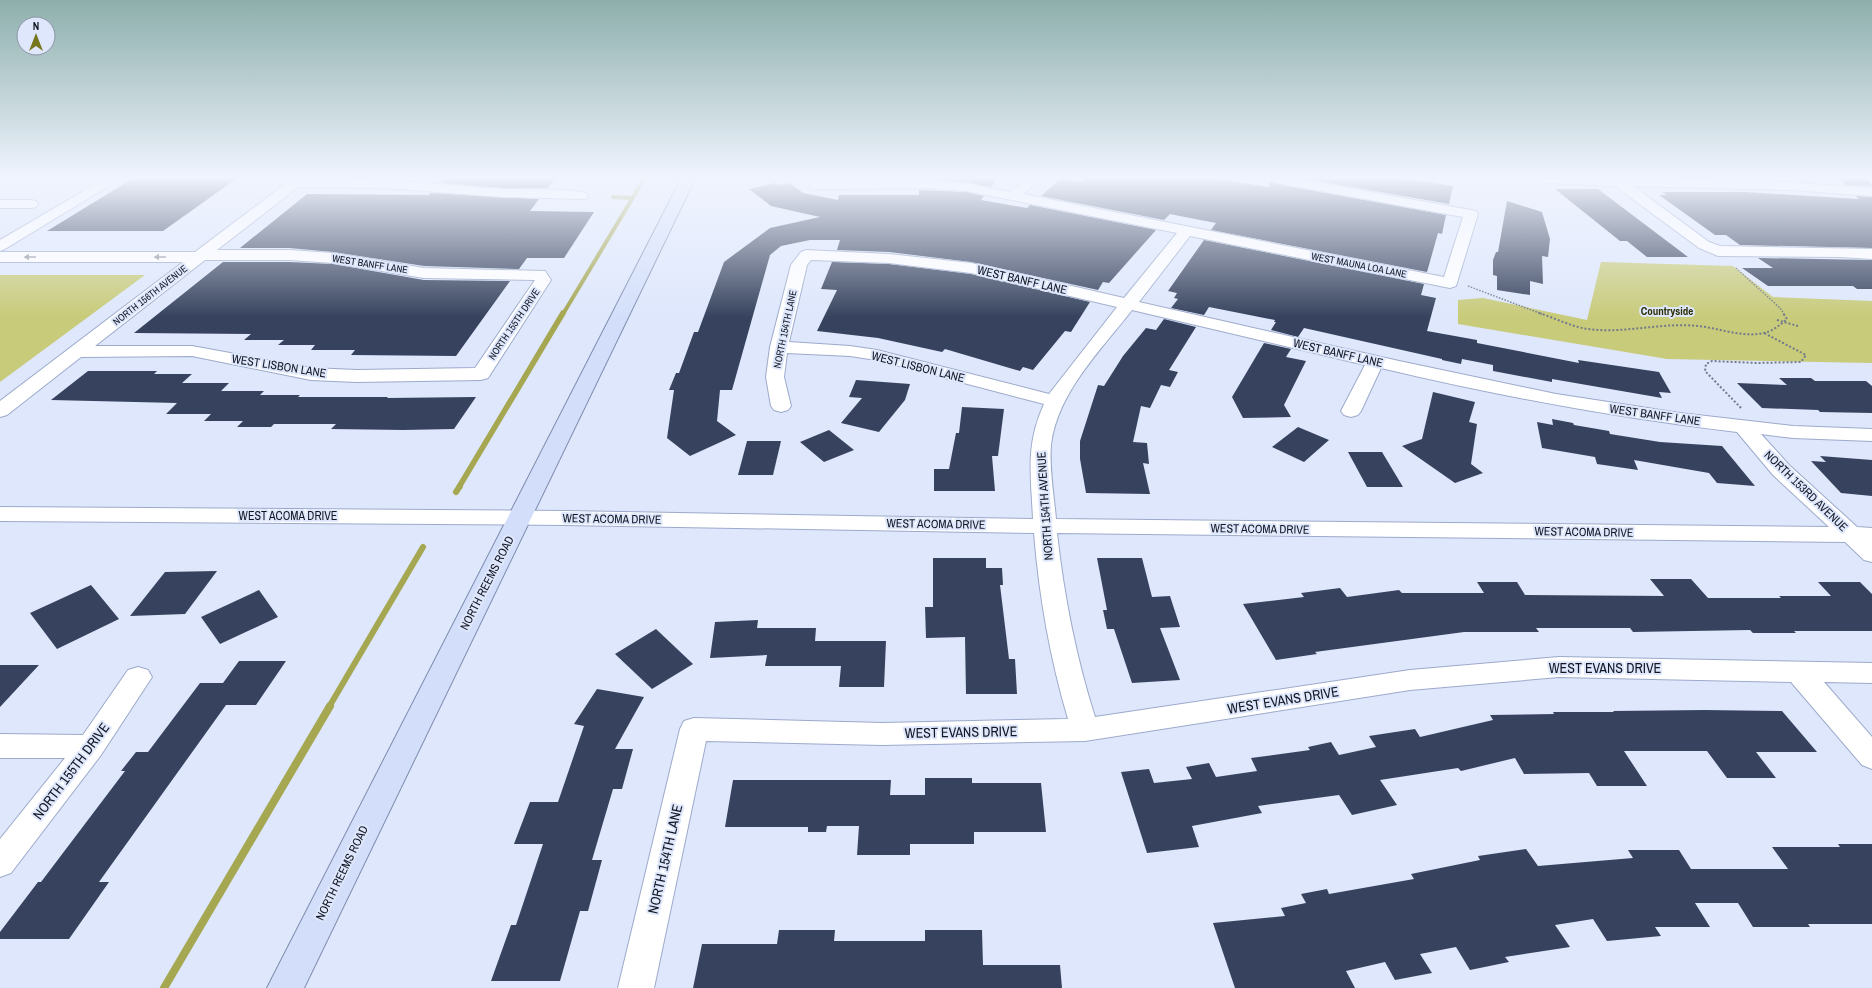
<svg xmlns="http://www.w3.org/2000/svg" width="1872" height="988" font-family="'Archivo Narrow',sans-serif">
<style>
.green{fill:#c8cb7a}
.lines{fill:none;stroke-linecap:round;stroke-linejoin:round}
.stream-far3{stroke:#a5a751;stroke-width:4}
.stream-far2{stroke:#a5a751;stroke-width:5.5}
.stream-far1{stroke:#a5a751;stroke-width:6}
.stream{stroke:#a5a751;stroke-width:8}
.building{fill:#37435e}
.minor-casing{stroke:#9caaca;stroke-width:2}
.major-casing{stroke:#7d8bad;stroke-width:2}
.path-far1{stroke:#737a8a;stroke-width:1.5;stroke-dasharray:1.5 1.5;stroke-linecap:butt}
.path{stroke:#737a8a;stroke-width:2;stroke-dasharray:2 2;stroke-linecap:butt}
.minor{fill:#fff;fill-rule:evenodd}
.major{fill:#d3dffa;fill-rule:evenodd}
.oneway{fill:#94979c}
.labels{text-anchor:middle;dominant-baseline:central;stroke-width:4;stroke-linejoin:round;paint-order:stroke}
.far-street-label{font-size:10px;fill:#121723;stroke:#dee7fc}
.far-neighbourhood-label{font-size:11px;font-weight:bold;fill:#2d2e04;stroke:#dee7fc}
.street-label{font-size:12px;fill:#121723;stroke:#dee7fc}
.near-street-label{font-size:14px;fill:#121723;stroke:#dee7fc}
</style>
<rect width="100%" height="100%" fill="#dee7fc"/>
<g class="green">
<polygon points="1601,262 1733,266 1773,297 1872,301 1872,363 1667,359 1458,324 1458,300 1483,298 1587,320"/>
<polygon points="0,275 145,275 0,382"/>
</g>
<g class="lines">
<g class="stream-far3">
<polyline points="613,197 632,198"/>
<polyline points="563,314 644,179"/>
</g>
<polyline class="stream-far2" points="459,487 563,313"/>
<g class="stream-far1">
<polyline points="456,492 460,486"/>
<polyline points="329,707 423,547"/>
</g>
<polyline class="stream" points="164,988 330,706"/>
</g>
<g class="building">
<polygon points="132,179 236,179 163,231 47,231"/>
<polygon points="445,179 555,179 548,188 503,188 441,183"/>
<polygon points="927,179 997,179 991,187 966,182"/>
<polygon points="1060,179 1084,182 1084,179 1217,179 1269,187 1270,181 1277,184 1446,215 1442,234 1438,233 1427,272 1211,230 1216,223 1185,217 1170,214 1164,220 1041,196"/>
<polygon points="1306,179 1407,179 1453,186 1449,204"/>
<polygon points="1840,179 1867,179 1872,186 1846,185"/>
<polygon points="776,183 780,185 790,183 803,193 838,200 839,195 919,195 919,190 966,192 984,196 981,200 1027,208 1030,205 1156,230 1109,283 1103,282 1098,290 971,262 889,252 837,250 840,240 810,240 781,246 770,255 732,390 720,390 717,421 736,435 690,456 667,438 674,390 669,390 676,373 679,373 694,332 698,332 724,262 770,228 820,217 771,206 749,189"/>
<polygon points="1555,189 1598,189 1688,257 1647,257 1627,241 1620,241"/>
<polygon points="1662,192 1745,192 1859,199 1856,196 1872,197 1872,248 1740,245 1726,235 1715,235 1659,195 1667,195"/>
<polygon points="430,193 539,199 530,211 594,212 564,258 527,258 519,269 424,266 333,252 289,248 240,248 307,194 429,195"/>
<polygon points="1507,201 1542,212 1550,239 1548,257 1542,256 1543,284 1530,281 1530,295 1497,290 1497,276 1493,275 1493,260 1496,252 1498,252"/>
<polygon points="1204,240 1424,284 1421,295 1436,298 1427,331 1477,340 1477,343 1579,363 1578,360 1659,372 1671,393 1659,392 1662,398 1552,379 1552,382 1493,371 1493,365 1462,359 1461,364 1442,360 1442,359 1304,328 1298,337 1271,330 1276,322 1274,322 1275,320 1209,307 1204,315 1171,308 1178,299 1174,298 1177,293 1168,291"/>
<polygon points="1758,258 1872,260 1872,289 1857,289 1853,286 1768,286 1742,268 1773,268"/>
<polygon points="223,262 289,262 333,264 424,280 510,281 456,356 351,355 355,350 311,350 315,345 278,345 284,340 244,340 251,334 134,333"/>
<polygon points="832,262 889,264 971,274 1090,302 1071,332 1065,331 1033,370 1023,367 1020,371 945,349 942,352 878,338 817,331 837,290 821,289"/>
<polygon points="1164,319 1196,327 1169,370 1178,372 1170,387 1161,385 1150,408 1141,406 1133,442 1147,443 1149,464 1143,463 1150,494 1086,493 1080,459 1080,441 1098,385 1104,386 1123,356 1146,328 1156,330"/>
<polygon points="1264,343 1291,349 1286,357 1306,361 1284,405 1291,417 1243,418 1232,397"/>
<polygon points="88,371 157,371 154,374 192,374 182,383 229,383 221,391 264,391 260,395 300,395 298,397 388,397 387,398 476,397 454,429 403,430 331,429 336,424 274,424 271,427 237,427 243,421 204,421 211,414 166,414 177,403 51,400"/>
<polygon points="1779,378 1811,378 1815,381 1866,381 1872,386 1872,413 1820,412 1818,410 1762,408 1737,383 1787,385"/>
<polygon points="856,380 910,384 905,400 879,432 841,423 862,398 849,397"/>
<polygon points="1433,392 1475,402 1469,422 1477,424 1471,464 1483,473 1455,483 1402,446 1422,439"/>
<polygon points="962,407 1004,409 998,456 992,456 995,491 934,491 934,469 949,469 956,433 959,433"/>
<polygon points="1552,419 1573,423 1574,425 1609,431 1610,434 1660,442 1722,446 1755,486 1717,483 1709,473 1634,460 1638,470 1597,464 1595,457 1542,448 1537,422 1553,425"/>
<polygon points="1298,427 1329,440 1304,462 1272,447"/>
<polygon points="829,430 854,450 824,462 800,442"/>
<polygon points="747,441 781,441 773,475 738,475"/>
<polygon points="1348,452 1382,452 1403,487 1367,487"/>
<polygon points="1820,456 1872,460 1872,496 1841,493 1811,461 1826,462"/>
<polygon points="933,558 986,558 986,568 1002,568 1003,585 1000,585 1009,659 1015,659 1017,694 966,694 965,637 926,638 925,607 933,607"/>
<polygon points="1097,558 1142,558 1152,597 1170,596 1180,627 1160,628 1180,680 1132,683 1114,629 1107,629 1103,610 1107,610"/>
<polygon points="217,571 185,614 130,616 165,572"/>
<polygon points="1650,579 1691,579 1708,598 1781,598 1779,596 1831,596 1818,582 1860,582 1872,594 1872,631 1794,631 1796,633 1753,633 1750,630 1633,632 1630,628 1536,628 1539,632 1464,632 1315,652 1317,654 1276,660 1243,604 1304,597 1301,593 1340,588 1347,597 1399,590 1402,593 1484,593 1477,582 1517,582 1525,595 1664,596"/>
<polygon points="91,585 119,619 57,649 30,613"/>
<polygon points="259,590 278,617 220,644 201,617"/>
<polygon points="758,620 757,628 816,628 815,641 886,641 884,687 839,687 841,666 765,666 767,655 710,658 715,622"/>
<polygon points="656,629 693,664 652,689 615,654"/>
<polygon points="239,661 286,661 256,705 226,705 99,882 109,882 69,939 0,939 0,932 38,882 41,882 125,771 121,771 136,752 148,752 200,683 223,683"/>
<polygon points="0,665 39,665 0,707"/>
<polygon points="597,689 644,697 615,749 633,749 622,789 613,789 592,860 602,860 588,911 580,911 560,981 491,981 511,925 516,925 543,844 514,844 530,802 558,802 584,726 574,724"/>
<polygon points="1705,710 1782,711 1817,752 1756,752 1776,778 1727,778 1707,751 1624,751 1647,786 1597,786 1589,773 1524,774 1515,758 1461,771 1458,768 1380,780 1397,805 1352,815 1339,795 1258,806 1262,813 1192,826 1199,847 1147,853 1121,772 1149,769 1154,783 1192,779 1186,767 1209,763 1216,777 1257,771 1251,758 1310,750 1308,747 1331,742 1339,755 1376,747 1369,736 1415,729 1420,737 1493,720 1490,715 1554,714 1553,712 1614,712 1613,711"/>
<polygon points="925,778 972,778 972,783 1041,783 1046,832 974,832 974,844 910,844 910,855 857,855 859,826 827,826 826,832 808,832 808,827 725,827 733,780 891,780 890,795 925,795"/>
<polygon points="1838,844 1872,844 1872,924 1808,924 1810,927 1753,927 1738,903 1695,903 1710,927 1655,927 1661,936 1607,941 1593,919 1555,925 1570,947 1505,957 1509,962 1470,970 1456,947 1420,954 1432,973 1395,980 1385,962 1346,971 1355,988 1235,988 1213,923 1285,916 1281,908 1306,903 1301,894 1327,889 1329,894 1414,879 1411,874 1480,860 1478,856 1526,849 1538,866 1633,858 1628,850 1679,850 1691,869 1788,869 1772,847 1840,847"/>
<polygon points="779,930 835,930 834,941 925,941 925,930 982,930 983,965 1060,965 1062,988 693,988 702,944 777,944"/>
</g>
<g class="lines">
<defs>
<g id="minor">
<polygon points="104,179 120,179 5,249 0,251 0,240"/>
<path d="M292,179L385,180L503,189L567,190L586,193L588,196L586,199L503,197L385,188L298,187L217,250H289L333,253L424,268L545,271L551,280L488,378L481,380L357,382L311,380L192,356L81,357L7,415L0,417V401L183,262H0V252H195ZM205,260H289L333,263L424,278L535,280L475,368L357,370L311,368L192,346H95Z"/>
<path d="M812,179H826L825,181L922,180L966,183L1010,192L1026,179H1041L1023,194L1444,277L1463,217L1277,183L1272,182L1270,179H1298L1471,210L1476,211L1478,214L1456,286L1450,288L1190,236L1139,302L1399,361L1556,394L1680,413L1793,426L1872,429V441L1793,438L1761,434L1789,465L1857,527L1872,528V562L1864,560L1845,542L1057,533C1064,596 1076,657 1095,717L1410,670L1559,657L1872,663V683L1824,682L1872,737V769L1862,765L1791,682L1559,677L1410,690L1085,741L882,745L706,741L654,988H618L680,729L684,721L694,718L882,723L1068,719C1050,658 1039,596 1034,533L564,525L0,521V507L564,511L1033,519C1031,475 1025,446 1044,404L876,360L850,356L787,353L784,377L791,406L788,410L781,412L774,410L771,406L766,377L770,347L791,265L801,252L806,250L889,254L971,263L1124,298L1177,233L966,191L922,188L817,189L812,188L810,185ZM811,260L889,263L971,273L1117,307L1049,394L877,350L850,346L789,342L807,265ZM1132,310L1365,365L1341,411L1344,415L1351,417L1358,415L1361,411L1381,368C1499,396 1617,418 1737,432L1773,475L1829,527L1056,519C1054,495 1049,469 1051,445C1057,393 1101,350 1132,310Z"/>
<polygon points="1542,179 1751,180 1872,188 1872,196 1792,190 1633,186 1709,242 1720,246 1872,249 1872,259 1841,257 1718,256 1699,248 1615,186 1549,183 1544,182"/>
<polygon points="0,200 31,200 36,201 38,204 36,207 31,208 0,208"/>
<polygon points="138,667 148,670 152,677 101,755 11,873 0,877 0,839 65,758 0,758 0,734 83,735 128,670"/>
</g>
<polygon id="major" points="681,179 695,179 304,988 267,988"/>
</defs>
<use href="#minor" class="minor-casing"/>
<use href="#major" class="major-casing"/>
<g class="path-far1">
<polyline points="1736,268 1780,308 1784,314"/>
<polyline points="1468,286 1542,314"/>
</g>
<g class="path">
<path d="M1539,313C1555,318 1572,327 1588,329C1625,334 1661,322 1698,326C1719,328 1742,338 1764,333C1773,331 1780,325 1787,319L1783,313"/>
<polyline points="1777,320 1798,326"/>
<polyline points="1741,408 1705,371 1706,364 1712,361 1757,363 1801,362 1806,355 1764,333"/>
</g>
<use href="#minor" class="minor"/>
<use href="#major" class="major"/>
</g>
<defs><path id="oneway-solid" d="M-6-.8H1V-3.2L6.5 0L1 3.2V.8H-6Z"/></defs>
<g class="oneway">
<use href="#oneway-solid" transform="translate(30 257) rotate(180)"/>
<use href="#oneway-solid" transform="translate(160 257) rotate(180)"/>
</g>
<linearGradient id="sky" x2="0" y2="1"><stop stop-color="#8dafac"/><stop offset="0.56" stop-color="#f0f4fe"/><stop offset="1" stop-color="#f0f4fe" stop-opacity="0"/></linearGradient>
<rect width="1872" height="317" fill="url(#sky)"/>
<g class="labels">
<g class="far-street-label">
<text transform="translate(370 264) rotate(9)">WEST BANFF LANE</text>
<text transform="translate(1359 265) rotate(11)">WEST MAUNA LOA LANE</text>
<text transform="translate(150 295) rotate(-38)">NORTH 156TH AVENUE</text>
<text transform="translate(514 324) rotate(-56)">NORTH 155TH DRIVE</text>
<text transform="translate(785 329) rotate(-78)">NORTH 154TH LANE</text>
</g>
<g class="far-neighbourhood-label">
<text x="1667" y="311">Countryside</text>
</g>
<g class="street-label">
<text transform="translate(1022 280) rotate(13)">WEST BANFF LANE</text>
<text transform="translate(1338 353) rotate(13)">WEST BANFF LANE</text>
<text transform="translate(279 366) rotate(9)">WEST LISBON LANE</text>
<text transform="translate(918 367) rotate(14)">WEST LISBON LANE</text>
<text transform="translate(1655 415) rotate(8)">WEST BANFF LANE</text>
<text transform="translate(1806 491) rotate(44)">NORTH 153RD AVENUE</text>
<text transform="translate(1045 506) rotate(-94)">NORTH 154TH AVENUE</text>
<text x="288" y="516">WEST ACOMA DRIVE</text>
<text transform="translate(612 519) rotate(1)">WEST ACOMA DRIVE</text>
<text transform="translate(936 524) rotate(1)">WEST ACOMA DRIVE</text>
<text transform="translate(1260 529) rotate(1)">WEST ACOMA DRIVE</text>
<text transform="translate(1584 532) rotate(1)">WEST ACOMA DRIVE</text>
<text transform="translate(487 583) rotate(-63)">NORTH REEMS ROAD</text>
<text transform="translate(342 873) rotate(-64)">NORTH REEMS ROAD</text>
</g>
<g class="near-street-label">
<text x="1605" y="668">WEST EVANS DRIVE</text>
<text transform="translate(1283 700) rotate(-9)">WEST EVANS DRIVE</text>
<text transform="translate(961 732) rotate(-1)">WEST EVANS DRIVE</text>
<text transform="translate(71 771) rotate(-53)">NORTH 155TH DRIVE</text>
<text transform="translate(665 859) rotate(-77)">NORTH 154TH LANE</text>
</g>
</g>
<g transform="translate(36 36)"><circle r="19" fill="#dee7fc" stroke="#8c94a5"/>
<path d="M0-3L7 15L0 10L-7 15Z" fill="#75761d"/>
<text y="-6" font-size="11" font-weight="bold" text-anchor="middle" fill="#121723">N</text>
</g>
</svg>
